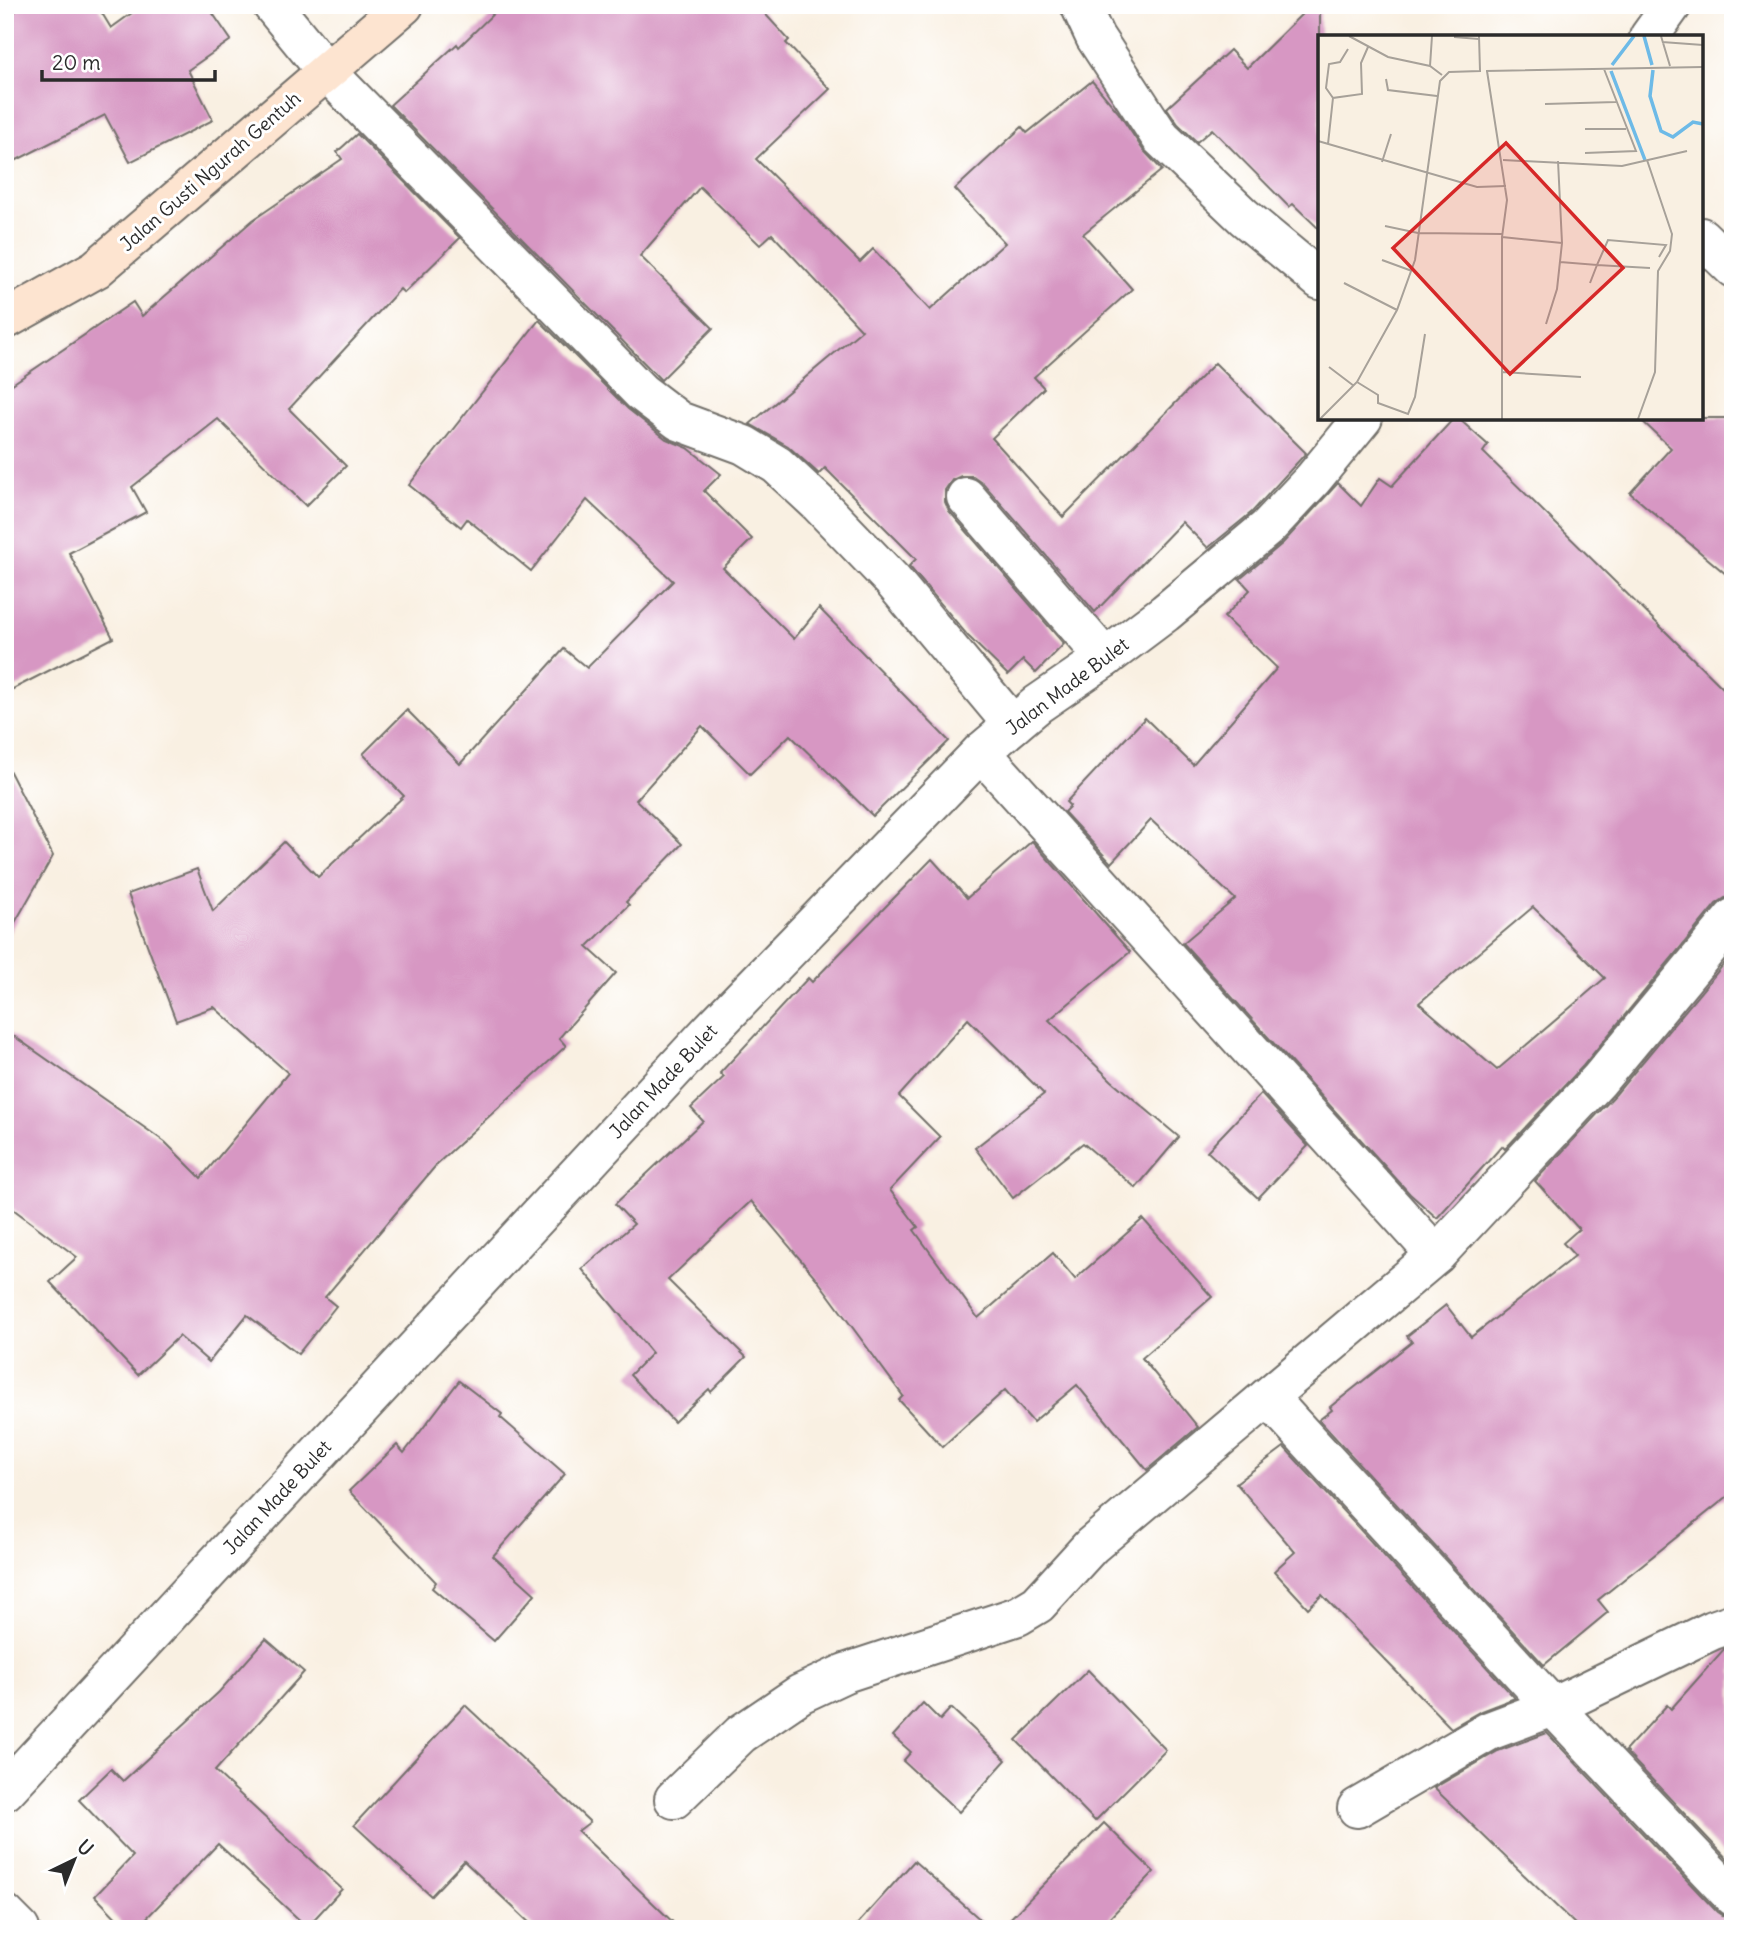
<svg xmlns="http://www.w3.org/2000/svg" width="1738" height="1934" font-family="Delius,sans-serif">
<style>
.building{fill:#d797c3;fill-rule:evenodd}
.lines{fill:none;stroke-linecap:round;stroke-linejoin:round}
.street-casing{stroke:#73706b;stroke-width:42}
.secondary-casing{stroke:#73706b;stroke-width:42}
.street{stroke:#fff;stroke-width:38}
.secondary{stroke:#fde4d0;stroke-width:38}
.labels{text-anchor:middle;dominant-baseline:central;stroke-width:6;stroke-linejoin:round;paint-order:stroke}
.street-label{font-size:19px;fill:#2b2b2b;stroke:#fff}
.inset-river{fill:none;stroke:#6dbae7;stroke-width:3.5}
.inset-road{fill:none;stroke:#a7a199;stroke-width:2}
.view{fill:#d62828;fill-opacity:0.15;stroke:#d62828;stroke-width:3.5}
.inset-edge{fill:none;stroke:#2b2b2b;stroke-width:3.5}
</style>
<rect width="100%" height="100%" fill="#fff"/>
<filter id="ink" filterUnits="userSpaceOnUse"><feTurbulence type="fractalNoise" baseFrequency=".0143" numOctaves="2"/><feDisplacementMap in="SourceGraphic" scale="14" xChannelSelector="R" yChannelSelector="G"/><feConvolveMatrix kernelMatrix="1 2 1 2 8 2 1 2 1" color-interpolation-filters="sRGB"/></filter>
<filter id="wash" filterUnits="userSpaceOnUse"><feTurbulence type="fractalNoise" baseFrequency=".00686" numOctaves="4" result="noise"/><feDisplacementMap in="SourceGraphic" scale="28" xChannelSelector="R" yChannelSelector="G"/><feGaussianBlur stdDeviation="1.57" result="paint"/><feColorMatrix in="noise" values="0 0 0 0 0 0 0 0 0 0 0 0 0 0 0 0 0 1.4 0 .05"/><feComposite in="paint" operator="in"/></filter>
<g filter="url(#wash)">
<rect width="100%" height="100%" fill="#f9f0e2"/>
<g id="blocks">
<g class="building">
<polygon points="25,5 97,5 111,28 143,5 207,5 231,40 188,70 213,120 130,162 105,115 5,166 5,18"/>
<polygon points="502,5 757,5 789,40 786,43 830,89 756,159 860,262 873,249 930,310 1005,243 955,189 1022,127 1027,133 1092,81 1118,112 1143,150 1162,170 1083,234 1132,289 1034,377 1044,388 992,438 1063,517 1215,363 1306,453 1252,512 1208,548 1182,522 1095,612 983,483 973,476 961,476 952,480 945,490 945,502 949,511 1064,644 1036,673 1023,660 1008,675 968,636 909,566 916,559 825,468 819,474 788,446 750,424 862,330 772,234 760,245 700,187 640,256 713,328 661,380 390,105 457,44 459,47"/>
<polygon points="1311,5 1320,5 1320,230 1293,204 1289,207 1212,129 1197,142 1178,124 1167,108 1230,50 1247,68"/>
<polygon points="357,134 460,238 404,293 400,289 289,409 346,466 306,506 218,419 132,487 146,512 69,553 113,638 5,693 5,389 133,302 142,316 253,220 342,159 337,152"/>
<polygon points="539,320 628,409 666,439 688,448 721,474 704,491 752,539 723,568 794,639 819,608 949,741 873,816 790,735 750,774 702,726 636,800 682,844 626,902 629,905 587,947 616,973 559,1038 566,1046 438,1163 325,1297 336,1306 298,1354 247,1315 209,1362 179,1336 138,1375 50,1282 77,1257 5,1203 5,1030 165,1142 201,1178 288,1073 214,1007 176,1021 128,894 197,869 213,911 284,842 318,877 404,796 363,754 407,710 460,764 564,649 587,668 673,581 587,500 531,571 467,519 461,527 409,485"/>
<path d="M1454,418H1458L1488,445L1483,452L1733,698V897L1725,898L1716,904L1583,1066L1505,1149L1502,1146L1437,1218L1410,1194L1183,943L1235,899L1151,820L1111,863L1064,812L1070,806L1066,802L1145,718L1193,765L1277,668L1224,617L1250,590L1240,579L1283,543L1338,483L1361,506L1380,478L1392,486ZM1533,907L1605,978L1497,1070L1419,1003Z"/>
<polygon points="1639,418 1733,418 1733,580 1630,493 1671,448"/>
<polygon points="5,762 53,856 5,940"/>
<polygon points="1032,841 1130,952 1049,1020 1112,1081 1179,1137 1136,1188 1083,1143 1013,1198 975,1148 1044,1094 968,1019 899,1096 940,1137 890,1190 918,1227 914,1230 978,1318 1053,1253 1075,1279 1143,1219 1212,1297 1142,1358 1198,1427 1147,1470 1077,1385 1033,1422 1005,1390 942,1447 899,1400 903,1396 816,1278 751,1201 668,1280 746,1357 711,1392 709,1389 674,1422 630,1375 652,1353 582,1269 634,1224 615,1204 703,1121 691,1108 724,1077 720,1073 808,978 812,982 932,859 967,898"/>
<polygon points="1733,953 1733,1492 1598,1600 1608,1612 1544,1665 1319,1420 1332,1410 1330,1407 1412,1342 1407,1336 1446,1305 1471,1337 1575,1256 1563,1243 1579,1229 1535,1181 1616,1094"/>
<polygon points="1261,1094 1308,1146 1258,1198 1207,1151"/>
<polygon points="459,1381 502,1414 500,1417 565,1474 493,1556 535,1594 494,1641 432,1588 436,1582 349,1491 397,1445 404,1453"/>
<polygon points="1284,1447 1515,1698 1481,1711 1451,1728 1322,1595 1308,1608 1274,1571 1295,1552 1236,1483"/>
<polygon points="266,1639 304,1672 215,1771 342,1889 307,1927 218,1844 136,1929 127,1929 95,1896 133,1856 79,1800 111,1769 123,1781 219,1692"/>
<polygon points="1733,1646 1733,1865 1625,1751 1667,1705 1671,1709 1724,1649"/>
<polygon points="1088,1670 1166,1750 1095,1821 1016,1740"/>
<polygon points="923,1703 940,1720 951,1708 1006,1760 959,1812 903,1761 911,1752 893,1736"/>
<polygon points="465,1705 590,1822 578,1831 680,1929 536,1929 464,1861 431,1896 354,1825"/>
<polygon points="1547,1733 1717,1912 1726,1918 1733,1918 1733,1929 1580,1929 1434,1788 1498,1751"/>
<polygon points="1104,1823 1154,1872 1099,1929 1000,1929"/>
<polygon points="914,1861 991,1929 853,1929"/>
</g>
</g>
</g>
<g filter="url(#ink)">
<use href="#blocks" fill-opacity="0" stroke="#73706b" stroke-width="2"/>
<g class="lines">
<defs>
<g id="street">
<polyline points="272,5 326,71 641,392 679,421 744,445 777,465 818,503 892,580 1013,725"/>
<polyline points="1080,5 1095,37 1161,138 1244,217 1320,280"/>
<polyline points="1649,37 1672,5"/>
<polyline points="1701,237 1733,268"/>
<polyline points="966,497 1105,658"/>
<polyline points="981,752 1436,1255"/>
<polyline points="1268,1397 1553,1707 1713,1630 1733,1623"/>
<polyline points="5,1791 711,1030 981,752 1038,704 1105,658 1165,613 1267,528 1313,479 1363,418"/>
<polyline points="674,1799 741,1734 800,1694 845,1673 1018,1616 1038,1604 1091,1546 1436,1255 1599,1080 1733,918"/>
<polyline points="1357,1808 1489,1731 1553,1707 1733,1897"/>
<polyline points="5,1914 20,1929"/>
</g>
<polyline id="secondary" points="5,320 96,269 404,5"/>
</defs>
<use href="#street" class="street-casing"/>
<use href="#secondary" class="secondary-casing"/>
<use href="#street" class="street"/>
<use href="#secondary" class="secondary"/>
</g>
</g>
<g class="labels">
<g class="street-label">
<text transform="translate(210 171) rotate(-41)">Jalan Gusti Ngurah Gentuh</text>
<text transform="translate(1067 686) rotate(-37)">Jalan Made Bulet</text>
<text transform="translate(663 1081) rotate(-47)">Jalan Made Bulet</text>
<text transform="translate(277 1497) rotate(-47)">Jalan Made Bulet</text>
</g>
</g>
<g transform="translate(1318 35)">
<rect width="385" height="385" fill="#f9f0e2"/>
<path class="inset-river" d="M326,1L334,30M294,30L316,1M335,35L332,61L343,96L355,102L375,87L385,89M293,36L327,125"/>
<path class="inset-road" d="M31,1L70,22L112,31L124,40M343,1L352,31M136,2L161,4M344,7L385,10M112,31L114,1M168,36L385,32M169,36L189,165L184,202V384M68,44L70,55L119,61M15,63L8,53L11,29L22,27L30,14M227,69L298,67M267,94H308M0,106L159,152L188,151M10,109L15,63L44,59L43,28L50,12M267,118L318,116L286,34M185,125L304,131L369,116M64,127L73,99M67,191L100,198L184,199M184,202L244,208M64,225L94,236M242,227L279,230L290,205L348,210L341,222M26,248L79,275M272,248L279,230L332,233M228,289L239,254L244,208L240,126M11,332L36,351M184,337L263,342M39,347L60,360V368L90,379L97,362L107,299M2,384L39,347L79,275L97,225L122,46L131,37L162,36L161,1M320,384L337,337L340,236L352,216L354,199L329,125"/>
<path class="view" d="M188,108L305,233L192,339L75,213Z"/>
<rect width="385" height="385" class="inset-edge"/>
</g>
<rect width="1738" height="1934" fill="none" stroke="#fff" stroke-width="28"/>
<g transform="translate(74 1860) rotate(43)" stroke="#ffffff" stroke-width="5" paint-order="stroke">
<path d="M0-5L12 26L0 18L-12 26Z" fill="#2b2b2b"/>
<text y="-10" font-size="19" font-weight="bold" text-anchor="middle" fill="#2b2b2b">U</text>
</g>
<path d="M42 70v10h173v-10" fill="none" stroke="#2b2b2b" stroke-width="3.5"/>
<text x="52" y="70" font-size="21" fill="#2b2b2b" stroke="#ffffff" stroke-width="5" paint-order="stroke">20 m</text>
</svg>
